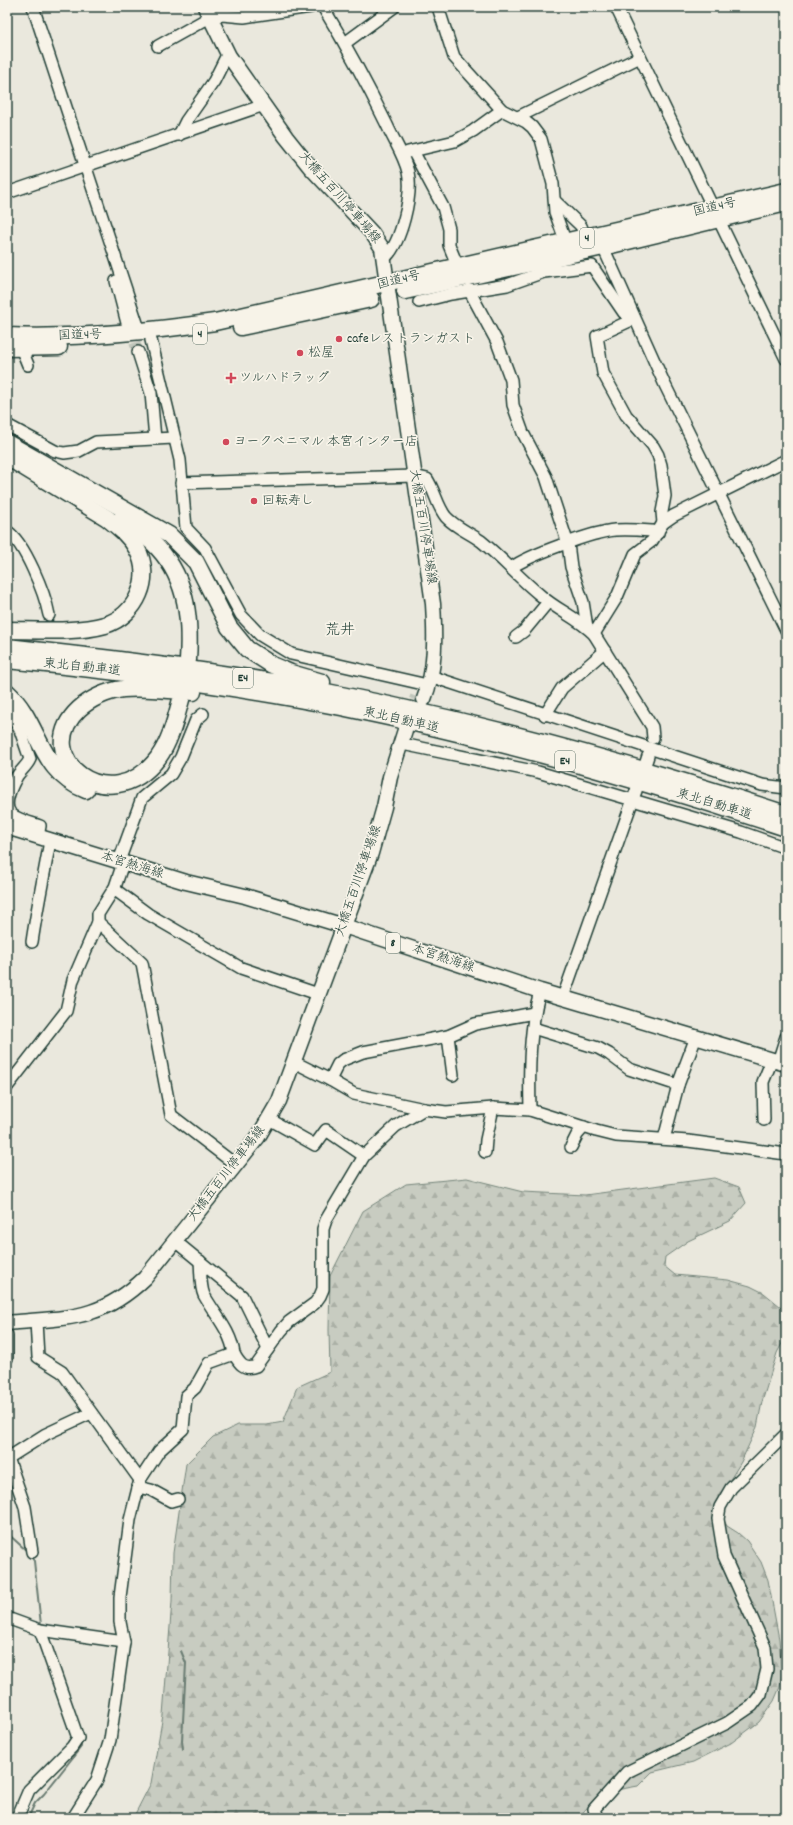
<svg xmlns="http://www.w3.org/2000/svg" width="793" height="1825" font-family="Dekko,'Klee One',sans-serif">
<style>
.forest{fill:url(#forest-firs);stroke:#74847a}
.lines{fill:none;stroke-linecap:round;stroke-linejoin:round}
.stream{stroke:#6a7c72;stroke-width:2}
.minor-tunnel{stroke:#c1c6bb;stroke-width:11;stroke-dasharray:11 5.5;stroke-linecap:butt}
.major-tunnel{stroke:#c1c6bb;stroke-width:14;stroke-dasharray:14 7;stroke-linecap:butt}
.minor-casing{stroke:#1f3d34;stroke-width:14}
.major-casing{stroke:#1f3d34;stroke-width:17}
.highway-casing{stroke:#1f3d34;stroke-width:19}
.minor{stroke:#f7f3e8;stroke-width:11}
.major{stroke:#f7f3e8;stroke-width:14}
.highway{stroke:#f7f3e8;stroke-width:16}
.poi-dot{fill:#d1495b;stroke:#f7f3e8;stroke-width:1.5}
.labels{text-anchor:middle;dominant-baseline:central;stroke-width:3.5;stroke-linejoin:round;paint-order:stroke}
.shield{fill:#f7f3e8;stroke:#60746a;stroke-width:1}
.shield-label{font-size:12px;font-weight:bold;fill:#1f3d34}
.street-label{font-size:13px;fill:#1f3d34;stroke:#f7f3e8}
.poi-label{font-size:13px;fill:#1f3d34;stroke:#f7f3e8;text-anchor:start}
.quarter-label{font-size:15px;fill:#1f3d34;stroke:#f7f3e8}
</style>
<defs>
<pattern id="forest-firs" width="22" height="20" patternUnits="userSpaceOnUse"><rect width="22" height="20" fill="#c8ccc1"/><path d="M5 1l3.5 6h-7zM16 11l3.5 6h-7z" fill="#abb0a6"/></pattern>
</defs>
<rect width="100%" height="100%" fill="#eae8dd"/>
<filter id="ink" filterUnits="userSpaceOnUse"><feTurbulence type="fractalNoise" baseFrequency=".025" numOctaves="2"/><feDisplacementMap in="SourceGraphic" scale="8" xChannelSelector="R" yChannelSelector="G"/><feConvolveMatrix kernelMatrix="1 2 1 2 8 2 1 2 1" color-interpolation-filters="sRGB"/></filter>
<g filter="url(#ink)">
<polygon class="forest" points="467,1178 523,1192 585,1195 714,1178 739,1187 746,1203 730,1221 688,1241 665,1257 664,1266 675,1275 728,1280 750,1286 764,1293 786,1311 786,1336 777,1353 762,1402 757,1427 741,1462 718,1499 720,1513 727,1526 738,1533 747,1541 761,1562 768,1580 779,1639 782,1674 780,1687 774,1701 759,1722 731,1743 693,1762 652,1772 638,1786 600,1793 578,1818 133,1818 151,1783 163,1715 172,1601 173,1553 186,1464 213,1437 238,1425 267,1425 283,1422 297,1387 330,1372 329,1330 330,1276 363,1211 406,1184"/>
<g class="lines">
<g class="stream">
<polyline points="7,1533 28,1552"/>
<polyline points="31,1556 34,1561 41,1625"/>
<polyline points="41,1624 56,1627"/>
<polyline points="181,1651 186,1663 182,1741 183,1749"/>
<polyline points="28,1818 35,1803 44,1794 81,1747 81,1741"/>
</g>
<polyline class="minor-tunnel" points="129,327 138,352"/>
<polyline class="major-tunnel" points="408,720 417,697"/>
<defs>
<g id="minor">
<polyline points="33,7 140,332"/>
<path d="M323,7C346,45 367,84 387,125C394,141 404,155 408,172C413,195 401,243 385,258"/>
<polyline points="438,7 454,57 502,110 526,122 532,127 541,139 553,184 555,212 566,243"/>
<polyline points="616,7 786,359"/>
<polyline points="345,43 394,7"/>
<polyline points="158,46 210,17 222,15 244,17 311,7"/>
<polyline points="518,117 640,57"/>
<polyline points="179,135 186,121 214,81 228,53"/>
<polyline points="413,151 443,207 449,229 449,245 458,267"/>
<polyline points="408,152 455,141 473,131 502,110"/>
<polyline points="7,193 264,105"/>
<polyline points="555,201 581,226 583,231"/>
<polyline points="603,247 665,385 786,630"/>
<polyline points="116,281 127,323"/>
<polyline points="469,290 497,342 511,380 513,405 523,433 546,477 568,544 571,567 583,602 587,627"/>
<polyline points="419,302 451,294 507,285 544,272 592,266 624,313 631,314"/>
<polyline points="634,319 597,336 603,373 626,415 653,446 658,455 661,465 665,496 662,512 663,523"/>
<polyline points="151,340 180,460 186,528 205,548 241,615 260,635 291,654 423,684"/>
<polyline points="21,348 28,365"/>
<polyline points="138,352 151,393 155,439"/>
<polyline points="7,425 55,451 64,453 79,451 96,442 174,438"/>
<path d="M181,483L414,476L427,479C435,491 437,506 446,517C455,527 470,533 481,541C502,558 519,578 540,595C557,610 578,618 594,634L652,727L653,738"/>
<path d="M7,531C25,543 45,594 49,615"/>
<path d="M511,568C529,555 593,532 615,530C628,529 640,530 653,531L658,533"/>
<polyline points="594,634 617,597 635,554 652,541 663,523 673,516 786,460"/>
<polyline points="516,637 524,631 548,602"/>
<polyline points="430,676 762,785 786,788"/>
<path d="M7,708L20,730L30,759C27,766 21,770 17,776C12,785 2,805 11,814C18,820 32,823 40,826L38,837"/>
<polyline points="545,715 562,688 605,651"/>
<polyline points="407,745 538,772 741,832 786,848"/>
<polyline points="646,762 648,756"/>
<polyline points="119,861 142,798 171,774 181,757 196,720 203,714"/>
<polyline points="114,889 148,914 241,968 318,994"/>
<polyline points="98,922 142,963 171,1115 236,1165"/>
<path d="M32,942C37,908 44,875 50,841"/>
<polyline points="563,997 637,788"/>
<polyline points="533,1028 598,1048 609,1054 629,1069 678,1085"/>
<polyline points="448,1036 453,1075"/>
<polyline points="294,1062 330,1080 354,1094 424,1109"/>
<polyline points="778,1062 786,1037"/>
<polyline points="330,1080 338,1064 343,1060 363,1052 448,1036 475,1024 534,1013"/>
<polyline points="7,1087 66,1011 73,980 98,922 98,914 115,887 123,863"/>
<path d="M530,1110C529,1071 529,1029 540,991"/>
<polyline points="269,1119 315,1145 326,1130 364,1156"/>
<polyline points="764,1120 763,1082 772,1060"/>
<polyline points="664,1139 678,1085 696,1037"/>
<polyline points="571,1147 577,1135 584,1127"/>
<polyline points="485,1152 486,1140 493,1108"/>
<polyline points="175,1241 242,1296 268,1349"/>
<path d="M200,1261C201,1271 200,1287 204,1295C215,1315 231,1331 234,1354"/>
<polyline points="36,1321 38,1357 62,1372 140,1480"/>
<polyline points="7,1335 7,1358"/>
<polyline points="7,1455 25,1507 32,1552"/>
<polyline points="8,1458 46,1434 91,1413"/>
<polyline points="138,1487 151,1490 171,1501 178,1499"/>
<polyline points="7,1618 40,1630 124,1642"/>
<polyline points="17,1818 29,1790 72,1747 78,1738 40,1630"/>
<path d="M73,1818L97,1780L110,1740L124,1642L120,1622V1597L130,1520L140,1480L159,1451L183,1429L186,1396L195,1388L209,1363L234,1354C239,1363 244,1371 256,1366L281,1331L289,1322L315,1303L320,1296L323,1289V1229L326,1220L364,1156L396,1126L424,1109L446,1112L493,1108L530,1110L596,1131L616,1136L688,1141L786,1154"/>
<polyline points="597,1818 594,1809 627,1772 727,1723 752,1706 761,1694 767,1669 765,1647 724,1556 718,1519 720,1507 731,1488 786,1434"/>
</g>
<g id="major">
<path d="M205,7L229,56L286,137L310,167L372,233L382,248L433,604C435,636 436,669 424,699"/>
<polyline points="7,827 186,882 245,896 344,926 540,991 786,1064"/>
<path d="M7,1323C66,1317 99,1322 145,1278L258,1137L279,1101L371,853L384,807L390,777L405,730"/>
</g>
<g id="highway">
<polyline points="405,291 603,247 786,203"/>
<polyline points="241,327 371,299"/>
<path d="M7,336C77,339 146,332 215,322L786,191"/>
<polyline points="7,348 59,347"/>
<polyline points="7,443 169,535 196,562 229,627 247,649 272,665 291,673 322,682"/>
<path d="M7,457L107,518C118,527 130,536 137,549C153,578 137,615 105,625C77,633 36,630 7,630"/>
<path d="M118,521C131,524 142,532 152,542C186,574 191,615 188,660"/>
<path d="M7,647C96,657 185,667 273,682C447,713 618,759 786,814"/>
<path d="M7,660C119,671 230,685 341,707C491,738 640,779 786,828"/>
<path d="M7,692C41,723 38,772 86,790"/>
<path d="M182,696C176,717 171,740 158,758C109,822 28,757 79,709C90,699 107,691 123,689C145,687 170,690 193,692"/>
</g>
</defs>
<use href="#minor" class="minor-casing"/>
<use href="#major" class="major-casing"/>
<use href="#highway" class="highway-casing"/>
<use href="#minor" class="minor"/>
<use href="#major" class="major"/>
<use href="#highway" class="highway"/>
</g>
</g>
<g class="poi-dot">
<circle cx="339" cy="339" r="4"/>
<circle cx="300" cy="353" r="4"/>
<path d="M229 372h4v4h4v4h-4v4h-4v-4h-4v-4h4z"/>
<circle cx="226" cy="442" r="4"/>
<circle cx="254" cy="501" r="4"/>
</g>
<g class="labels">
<g class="shield">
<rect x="580" y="228" width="14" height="20" rx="3"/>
<rect x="193" y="324" width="14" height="20" rx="3"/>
<rect x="233" y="668" width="20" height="20" rx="3"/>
<rect x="555" y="751" width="20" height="20" rx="3"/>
<rect x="386" y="933" width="14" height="20" rx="3"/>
</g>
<g class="shield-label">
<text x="587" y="238">4</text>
<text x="200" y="334">4</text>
<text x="243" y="678">E4</text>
<text x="565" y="761">E4</text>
<text x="393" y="943">8</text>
</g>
<g class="street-label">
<text transform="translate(339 198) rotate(49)">大橋五百川停車場線</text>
<text transform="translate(715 208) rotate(-13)">国道4号</text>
<text transform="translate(399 281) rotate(-13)">国道4号</text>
<text transform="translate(80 336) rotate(-2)">国道4号</text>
<text transform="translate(422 527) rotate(81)">大橋五百川停車場線</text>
<text transform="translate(82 668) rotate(6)">東北自動車道</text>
<text transform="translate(401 721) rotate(13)">東北自動車道</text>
<text transform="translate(714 805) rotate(17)">東北自動車道</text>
<text transform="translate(132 866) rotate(17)">本宮熱海線</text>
<text transform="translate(359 881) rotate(-71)">大橋五百川停車場線</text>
<text transform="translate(443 959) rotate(18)">本宮熱海線</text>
<text transform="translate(227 1174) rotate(-52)">大橋五百川停車場線</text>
</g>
<g class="poi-label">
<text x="347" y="339">cafeレストランガスト</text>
<text x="308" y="353">松屋</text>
<text x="239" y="378">ツルハドラッグ</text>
<text x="234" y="442">ヨークベニマル 本宮インター店</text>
<text x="262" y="501">回転寿し</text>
</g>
<g class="quarter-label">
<text x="340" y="631">荒井</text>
</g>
</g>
<rect width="793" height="1825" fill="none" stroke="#f7f3e8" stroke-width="24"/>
<rect x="12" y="12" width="769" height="1801" fill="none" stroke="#1f3d34" stroke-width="1.5" filter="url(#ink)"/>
</svg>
